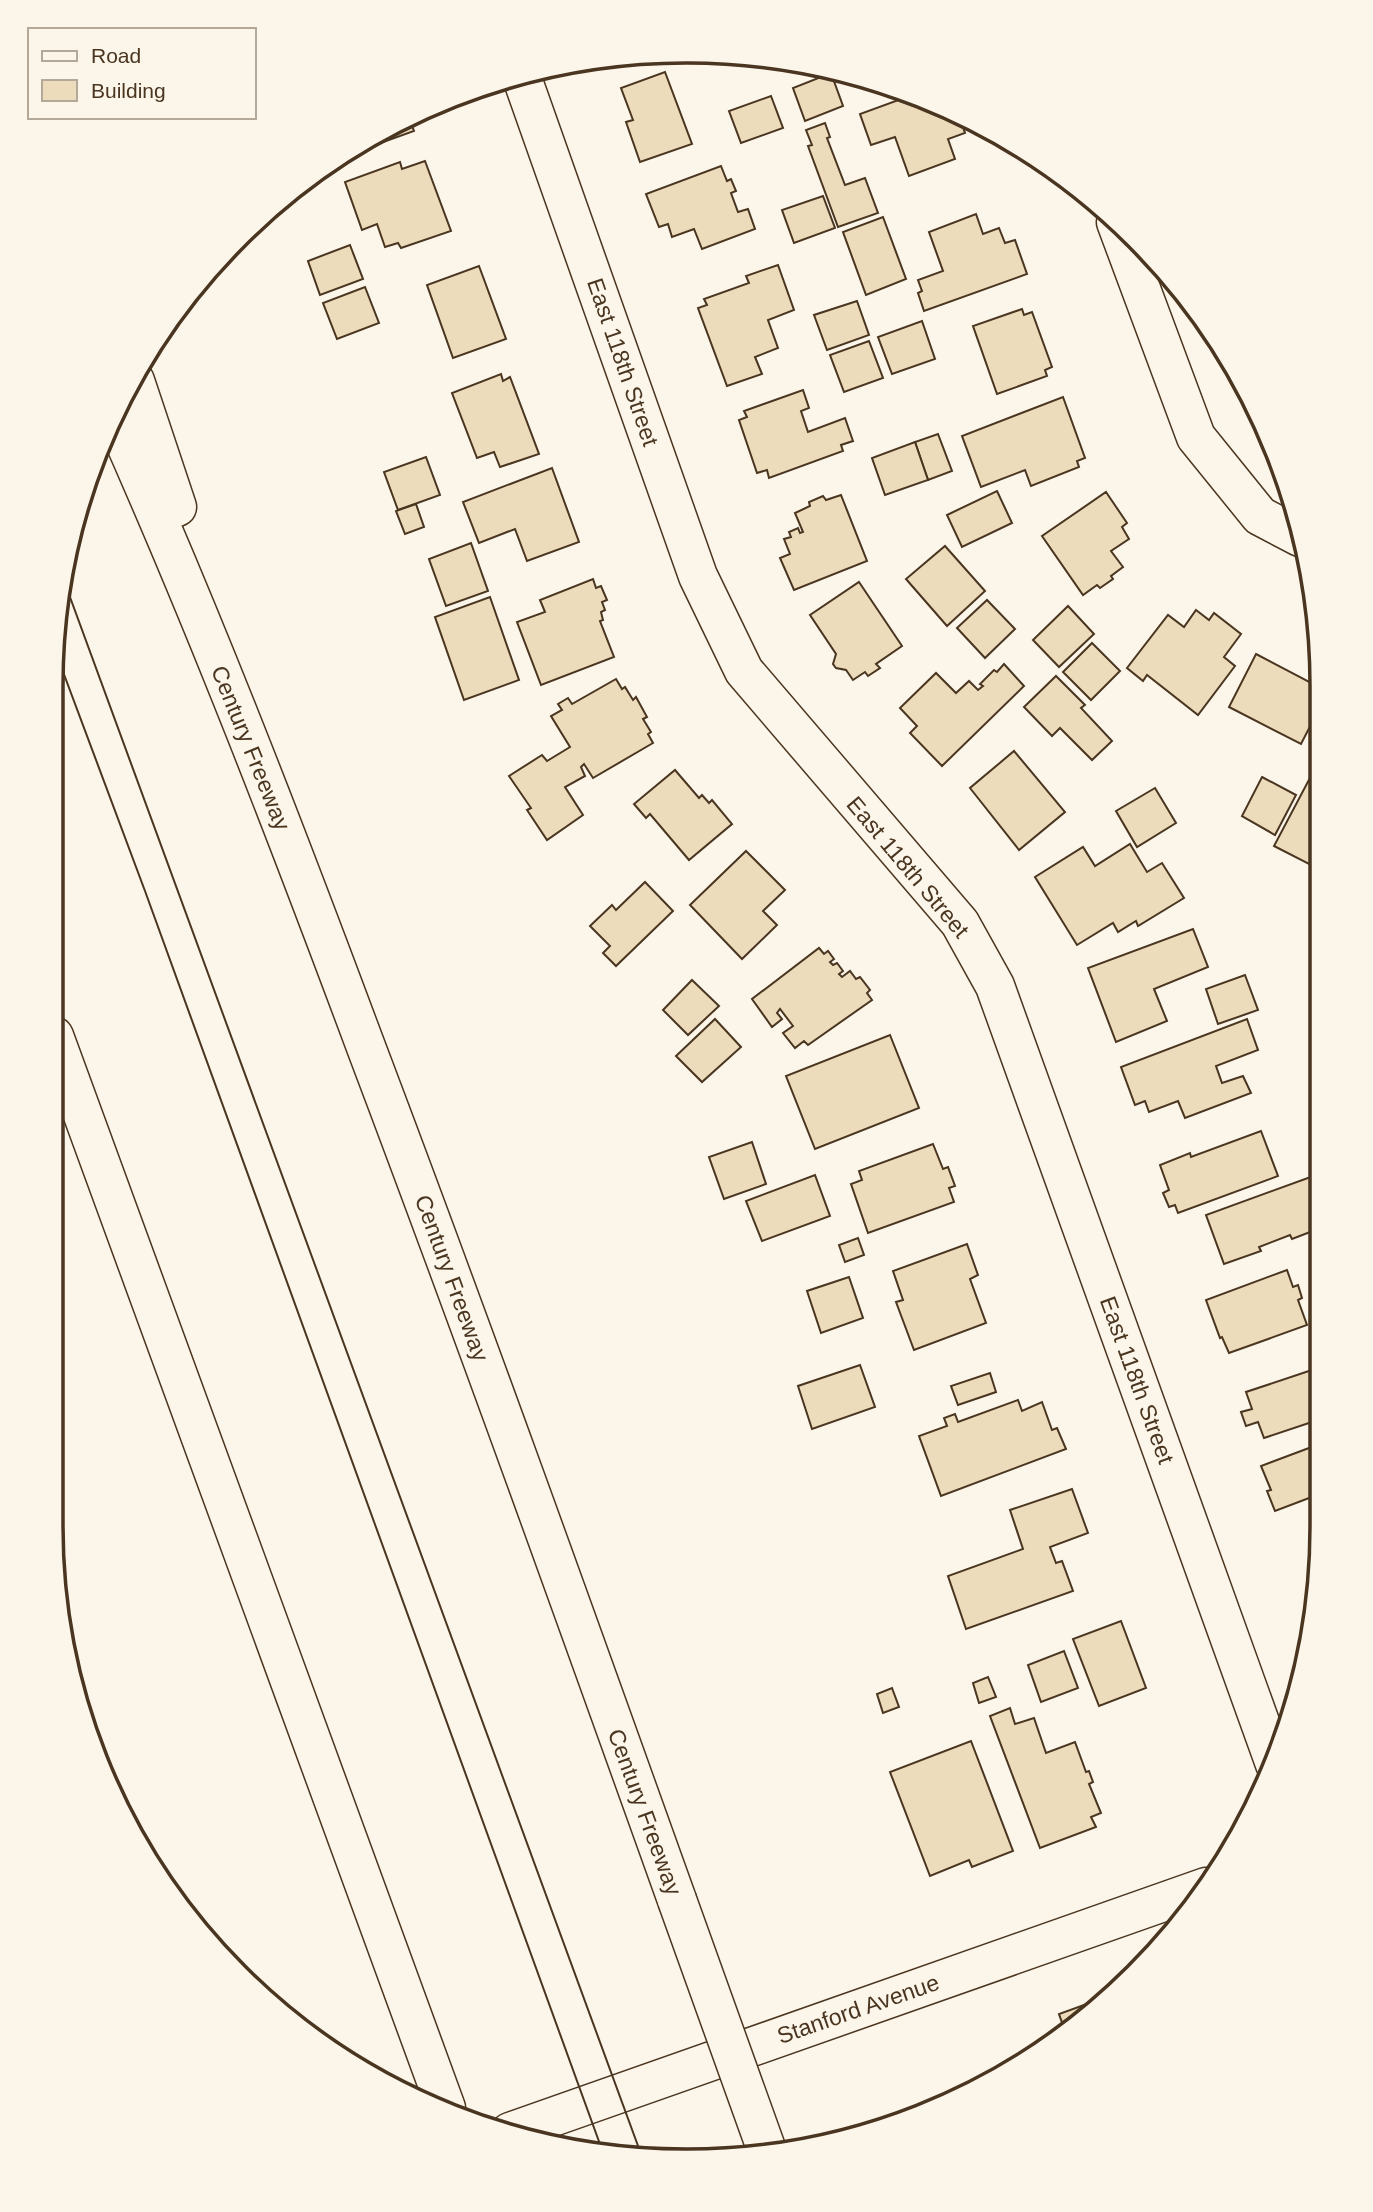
<svg xmlns="http://www.w3.org/2000/svg" width="1373" height="2212" font-family="Helvetica,sans-serif">
<style>
.building{fill:#ecdcbc;stroke:#4a3520;stroke-width:2}
.lines{fill:none;stroke-linecap:round;stroke-linejoin:round}
.minor-casing{stroke:#4a3520;stroke-width:41}
.motorway-casing{stroke:#4a3520;stroke-width:41}
.minor{stroke:#fbf6e9;stroke-width:38}
.motorway{stroke:#fbf6e9;stroke-width:38}
.tram{stroke:#4a3520;stroke-width:2}
.motorway-bridge-casing{stroke:#4a3520;stroke-width:41;stroke-linecap:butt}
.motorway-bridge{stroke:#fbf6e9;stroke-width:38}
.labels{text-anchor:middle;dominant-baseline:central;stroke-width:5;stroke-linejoin:round;paint-order:stroke}
.street-label{font-size:23px;fill:#4a3520;stroke:#fbf6e9}
.rim{fill:none;stroke:#4a3520;stroke-width:3.5}
</style>
<rect width="100%" height="100%" fill="#fbf6e9"/>
<g class="building">
<polygon points="665,72 692,144 640,162 626,122 633,120 621,88"/>
<polygon points="831,73 843,106 805,121 793,88"/>
<polygon points="912,95 966,115 960,118 965,133 948,139 955,159 909,176 895,137 871,145 860,114"/>
<polygon points="771,96 783,128 741,143 729,111"/>
<polygon points="409,118 414,131 364,149 361,141 368,136"/>
<polygon points="825,123 830,137 827,138 845,185 865,178 878,213 838,227 808,146 812,145 806,130"/>
<polygon points="425,161 451,231 401,248 398,243 385,247 377,224 362,230 345,182 400,162 402,169"/>
<polygon points="721,166 727,181 731,179 736,191 731,193 738,212 748,209 755,229 702,249 694,229 672,237 668,224 659,227 646,194"/>
<polygon points="823,196 835,228 794,243 782,210"/>
<polygon points="976,214 983,234 999,228 1005,243 1015,240 1027,274 924,311 918,293 922,291 918,280 943,271 929,232"/>
<polygon points="883,217 906,279 866,295 843,232"/>
<polygon points="350,245 363,279 320,295 308,261"/>
<polygon points="778,265 794,310 768,320 778,348 755,357 762,374 727,386 698,308 707,305 704,299 749,283 746,276"/>
<polygon points="479,266 506,339 453,358 427,285"/>
<polygon points="365,287 379,323 337,339 323,303"/>
<polygon points="857,301 869,335 827,350 814,315"/>
<polygon points="1022,309 1024,315 1032,312 1052,367 1045,370 1047,376 997,394 973,326"/>
<polygon points="922,321 935,359 892,374 878,337"/>
<polygon points="869,341 883,378 844,392 830,355"/>
<polygon points="501,374 503,381 510,377 539,454 500,467 494,452 477,458 452,393"/>
<polygon points="803,390 809,408 801,411 808,432 845,418 853,441 841,445 843,451 769,478 767,470 757,473 739,420 747,417 744,411"/>
<polygon points="1063,397 1085,458 1077,461 1079,467 1031,486 1025,470 981,487 962,436"/>
<polygon points="938,434 952,471 928,480 915,442"/>
<polygon points="915,442 928,480 885,495 872,458"/>
<polygon points="426,457 440,495 398,510 384,472"/>
<polygon points="552,468 579,542 527,561 515,529 479,543 463,502"/>
<polygon points="997,491 1012,523 962,547 947,515"/>
<polygon points="1106,492 1127,523 1122,527 1129,539 1111,551 1123,567 1111,576 1113,579 1100,588 1097,585 1083,595 1042,536"/>
<polygon points="841,495 867,561 794,590 780,558 790,554 784,539 791,537 789,532 798,528 800,533 803,532 795,513 810,506 809,502 823,496 826,500"/>
<polygon points="416,504 424,527 405,534 396,511"/>
<polygon points="471,543 488,591 446,606 429,559"/>
<polygon points="945,546 985,591 947,626 906,579"/>
<polygon points="593,579 596,588 601,586 607,600 602,602 605,610 601,612 603,620 600,621 614,657 541,685 517,622 545,612 540,600"/>
<polygon points="859,582 902,646 876,664 880,668 868,676 865,672 853,680 846,670 836,668 833,664 836,654 810,615"/>
<polygon points="490,597 519,680 464,700 435,617"/>
<polygon points="987,600 1015,629 985,658 957,628"/>
<polygon points="1068,606 1094,634 1059,667 1033,640"/>
<polygon points="1196,610 1209,620 1214,613 1241,634 1224,657 1235,666 1198,715 1147,675 1143,681 1127,668 1168,615 1184,627"/>
<polygon points="1092,643 1120,671 1091,700 1063,672"/>
<polygon points="1256,654 1321,688 1321,705 1301,744 1229,707"/>
<polygon points="1004,664 1024,686 942,766 910,733 917,726 900,708 936,673 956,693 969,681 978,690 983,686 980,684 994,670 997,672"/>
<polygon points="1056,676 1085,705 1081,708 1112,741 1092,760 1060,728 1052,736 1024,707"/>
<polygon points="616,679 622,689 625,687 633,700 636,697 647,717 643,719 651,732 648,734 653,743 593,778 584,764 581,767 585,776 565,787 583,815 547,840 527,810 531,808 509,776 542,755 547,761 570,747 551,716 562,710 558,704 568,698 572,704"/>
<polygon points="1014,751 1065,812 1019,850 970,788"/>
<polygon points="675,770 699,798 702,795 709,803 712,800 732,824 689,860 650,814 646,818 634,804"/>
<polygon points="1312,774 1320,778 1320,843 1309,864 1274,846"/>
<polygon points="1262,777 1296,795 1275,835 1242,816"/>
<polygon points="1155,788 1176,823 1137,847 1116,811"/>
<polygon points="1130,844 1147,872 1162,863 1184,898 1138,926 1136,921 1118,932 1113,923 1077,945 1035,877 1083,847 1095,866"/>
<polygon points="746,851 785,890 763,911 777,925 742,959 690,905"/>
<polygon points="645,882 673,911 616,966 603,953 610,946 590,926 612,905 616,910"/>
<polygon points="1193,929 1208,967 1154,989 1167,1021 1116,1042 1088,968"/>
<polygon points="819,948 824,954 828,951 834,959 830,962 833,965 837,963 843,971 839,974 842,977 850,971 856,979 860,977 870,990 867,993 872,1000 808,1045 804,1041 795,1048 783,1033 793,1026 780,1009 777,1013 782,1019 772,1027 752,999"/>
<polygon points="1245,975 1258,1010 1218,1024 1206,989"/>
<polygon points="692,980 719,1006 688,1035 663,1010"/>
<polygon points="715,1019 741,1047 702,1082 676,1056"/>
<polygon points="1247,1019 1258,1050 1216,1066 1222,1083 1243,1076 1251,1093 1185,1118 1178,1101 1149,1112 1145,1101 1135,1105 1121,1067"/>
<polygon points="890,1035 919,1108 815,1149 786,1076"/>
<polygon points="1261,1131 1278,1176 1178,1213 1175,1205 1169,1207 1163,1193 1169,1190 1160,1165 1190,1153 1191,1157"/>
<polygon points="752,1142 766,1184 724,1199 709,1157"/>
<polygon points="933,1144 943,1169 948,1167 955,1186 949,1188 954,1202 868,1233 851,1184 862,1180 859,1171"/>
<polygon points="1319,1174 1318,1229 1292,1239 1290,1235 1259,1247 1261,1251 1224,1264 1206,1215"/>
<polygon points="815,1175 830,1216 762,1241 746,1201"/>
<polygon points="858,1238 864,1255 845,1262 839,1245"/>
<polygon points="967,1244 978,1275 970,1279 986,1323 914,1350 896,1302 903,1300 893,1271"/>
<polygon points="1287,1270 1293,1287 1298,1285 1302,1298 1298,1300 1307,1325 1229,1353 1222,1337 1220,1338 1206,1300"/>
<polygon points="849,1277 863,1318 821,1333 807,1291"/>
<polygon points="860,1365 875,1407 812,1429 798,1386"/>
<polygon points="1318,1368 1318,1420 1264,1438 1258,1422 1246,1426 1241,1412 1252,1409 1246,1392"/>
<polygon points="990,1373 996,1392 958,1405 951,1386"/>
<polygon points="1018,1400 1022,1411 1042,1402 1052,1430 1057,1428 1066,1449 941,1496 919,1436 947,1426 944,1418 955,1414 958,1422"/>
<polygon points="1317,1445 1317,1495 1275,1511 1267,1491 1271,1490 1261,1466"/>
<polygon points="1072,1489 1088,1533 1050,1547 1056,1563 1062,1561 1073,1591 966,1629 948,1576 1023,1549 1010,1510"/>
<polygon points="1317,1595 1317,1608 1314,1619 1307,1599"/>
<polygon points="1121,1621 1146,1688 1099,1706 1073,1639"/>
<polygon points="1064,1651 1078,1688 1041,1702 1028,1665"/>
<polygon points="988,1677 996,1697 979,1703 973,1683"/>
<polygon points="892,1688 899,1707 883,1713 877,1694"/>
<polygon points="1010,1708 1015,1724 1034,1718 1046,1753 1075,1742 1086,1772 1089,1771 1093,1782 1089,1784 1101,1813 1091,1817 1096,1827 1040,1848 990,1716"/>
<polygon points="971,1741 1013,1851 972,1867 969,1860 930,1876 890,1772"/>
<polygon points="1106,1997 1073,2030 1066,2034 1059,2014"/>
</g>
<g class="lines">
<defs>
<g id="minor">
<polyline points="521,75 698,576 744,671 960,923 995,986 1275,1764"/>
<polyline points="1116,222 1196,437 1260,516 1300,537"/>
<polyline points="510,2132 1206,1887"/>
</g>
<g id="motorway">
<polyline points="135,381 177,507"/>
<path d="M114,418C206,624 287,835 366,1047C473,1330 575,1615 677,1900"/>
<polyline points="54,1036 446,2108"/>
</g>
</defs>
<use href="#minor" class="minor-casing"/>
<use href="#motorway" class="motorway-casing"/>
<use href="#minor" class="minor"/>
<use href="#motorway" class="motorway"/>
<g class="tram">
<polyline points="63,578 641,2154"/>
<polyline points="56,653 145,891 601,2147"/>
</g>
<defs>
<polyline id="motorway-bridge" points="677,1900 766,2148"/>
</defs>
<use href="#motorway-bridge" class="motorway-bridge-casing"/>
<use href="#motorway-bridge" class="motorway-bridge"/>
</g>
<g class="labels">
<g class="street-label">
<text transform="translate(623 362) rotate(71)">East 118th Street</text>
<text transform="translate(251 748) rotate(68)">Century Freeway</text>
<text transform="translate(908 867) rotate(50)">East 118th Street</text>
<text transform="translate(452 1278) rotate(70)">Century Freeway</text>
<text transform="translate(1137 1380) rotate(70)">East 118th Street</text>
<text transform="translate(645 1812) rotate(70)">Century Freeway</text>
<text transform="translate(858 2009) rotate(-19)">Stanford Avenue</text>
</g>
</g>
<path d="M0 0H1373V2212H0ZM686 63H687A623 623 0 0 1 1310 686V1526A623 623 0 0 1 687 2149H686A623 623 0 0 1 63 1526V686A623 623 0 0 1 686 63Z" fill="#fbf6e9" fill-rule="evenodd"/>
<path class="rim" d="M686 63H687A623 623 0 0 1 1310 686V1526A623 623 0 0 1 687 2149H686A623 623 0 0 1 63 1526V686A623 623 0 0 1 686 63Z"/>
<rect x="28" y="28" width="228" height="91" fill="#fbf6e9" stroke="#b4a999" stroke-width="2"/>
<rect x="42" y="51" width="35" height="10" fill="#fbf6e9" stroke="#b4a999" stroke-width="2"/>
<text x="91" y="63" font-size="21" fill="#4a3520">Road</text>
<rect x="42" y="80" width="35" height="21" fill="#ecdcbc" stroke="#b4a999" stroke-width="2"/>
<text x="91" y="98" font-size="21" fill="#4a3520">Building</text>
</svg>
